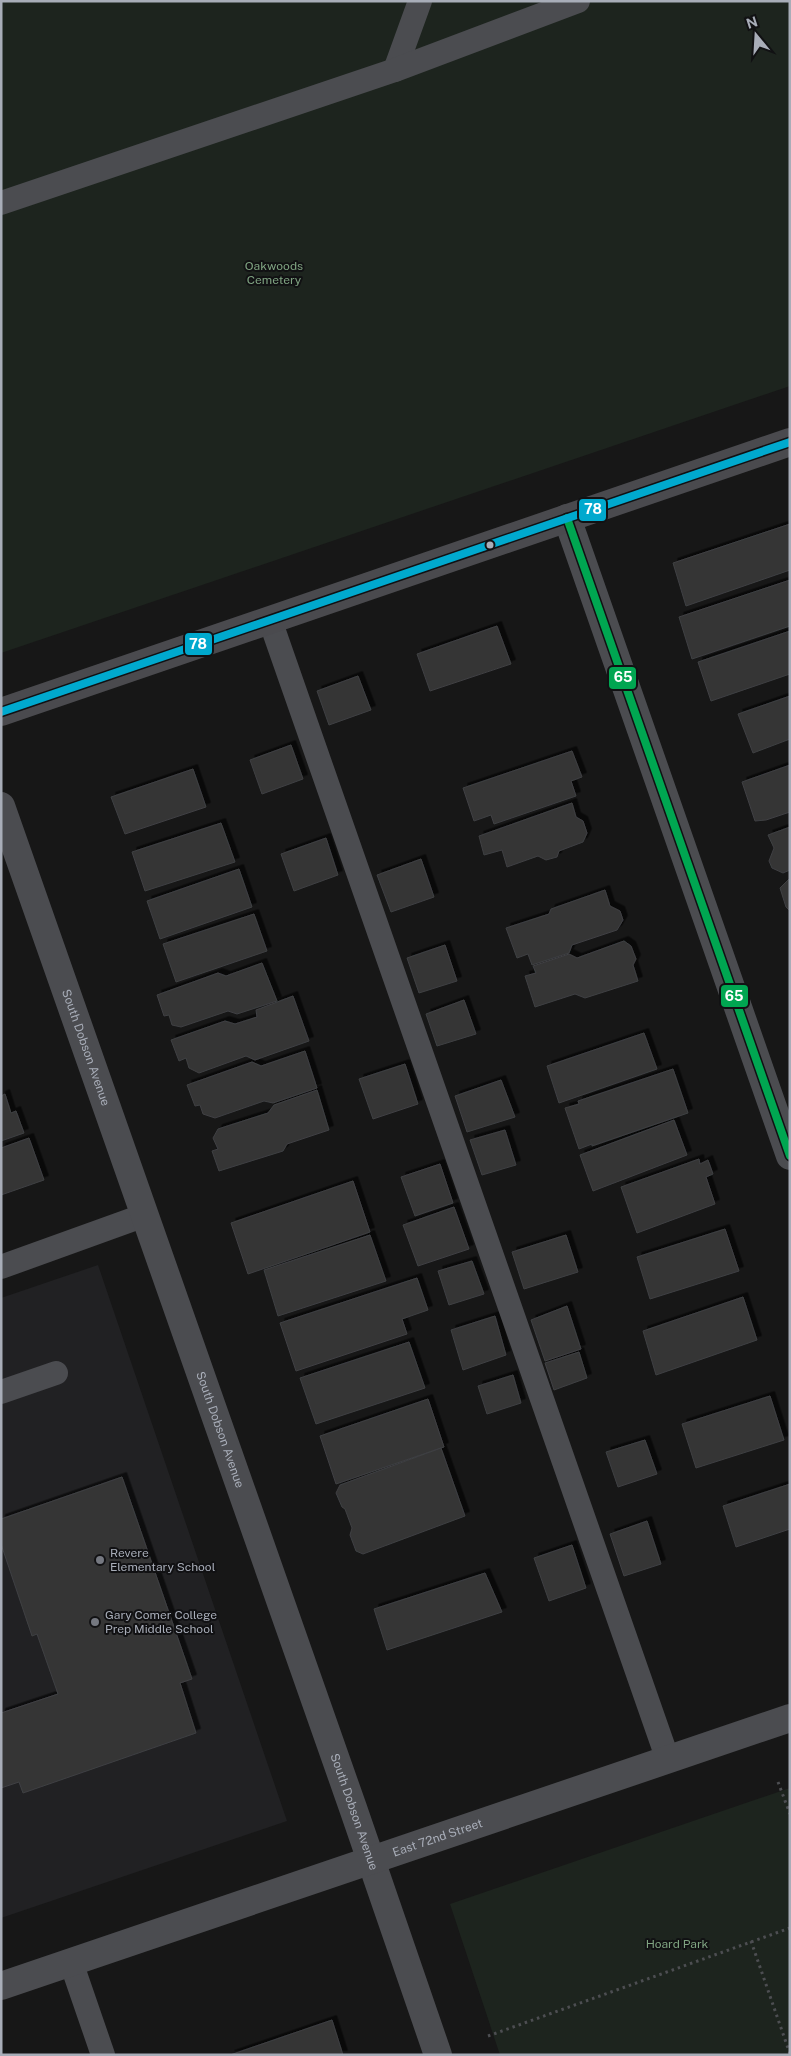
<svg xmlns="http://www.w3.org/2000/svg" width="791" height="2056" font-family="'Public Sans',sans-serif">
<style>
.built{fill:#212123}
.green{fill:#1d241e}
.building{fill:#353536;stroke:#3f4043;filter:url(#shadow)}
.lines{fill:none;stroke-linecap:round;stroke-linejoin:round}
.path{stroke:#4d4e52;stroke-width:3;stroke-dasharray:2.5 4;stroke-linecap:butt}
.lane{stroke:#4b4c50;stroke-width:24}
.street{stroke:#4b4c50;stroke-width:28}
.secondary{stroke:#4a4a4e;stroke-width:28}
.bus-1-casing{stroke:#111113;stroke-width:11}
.bus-2-casing{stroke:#111113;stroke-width:11}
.bus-1{stroke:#00a651;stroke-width:8}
.bus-2{stroke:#00a9ce;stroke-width:8}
.bus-dot{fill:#a8adb8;stroke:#111113;stroke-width:2}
.poi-dot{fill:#757880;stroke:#111113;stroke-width:2}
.labels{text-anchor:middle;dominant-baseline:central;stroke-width:4;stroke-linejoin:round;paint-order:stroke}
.park-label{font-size:12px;fill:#7fa381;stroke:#111113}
.street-label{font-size:12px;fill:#a8adb8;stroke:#111113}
.poi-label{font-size:12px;fill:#a8adb8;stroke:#111113;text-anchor:start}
.line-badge{stroke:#111113;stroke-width:2}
.badge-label{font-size:14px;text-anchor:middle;font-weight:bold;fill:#fff}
</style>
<defs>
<filter id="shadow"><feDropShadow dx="4.5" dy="-4.5" stdDeviation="0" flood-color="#0009"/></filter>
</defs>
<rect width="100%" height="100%" fill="#171717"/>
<polygon class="built" points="98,1265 287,1821 1,1918 1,1298"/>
<g class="green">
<polygon points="1,1 790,1 790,386 1,653"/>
<polygon points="790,1788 790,2055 500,2055 450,1904"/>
</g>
<g class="building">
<polygon points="790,524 790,570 686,606 673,563"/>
<polygon points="790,580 790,626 692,659 679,617"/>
<polygon points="497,626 511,664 430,691 417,654"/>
<polygon points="790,631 790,674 711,701 698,662"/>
<polygon points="358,676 371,710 329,725 317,691"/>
<polygon points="790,696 790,739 753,753 738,714"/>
<polygon points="291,745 303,779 262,794 250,760"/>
<polygon points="572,751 582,777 571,781 576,796 494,824 491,815 474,821 463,788"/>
<polygon points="790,765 790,812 766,820 755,821 742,782"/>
<polygon points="193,769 206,807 125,834 111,797"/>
<polygon points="572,803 576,817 583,821 587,833 583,842 559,851 557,857 546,860 538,856 507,867 502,850 484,855 479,836"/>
<polygon points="221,823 235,862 145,891 132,852"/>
<polygon points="790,827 790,870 783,873 772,868 769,861 774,848 768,835"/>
<polygon points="326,838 338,875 294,891 281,854"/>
<polygon points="421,859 434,897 391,912 377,875"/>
<polygon points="239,869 252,907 160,939 147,901"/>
<polygon points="790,878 790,911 786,907 780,888"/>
<polygon points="605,890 610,906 620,911 623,920 617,930 572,945 569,953 532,965 528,954 517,958 506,928 549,914 551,909"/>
<polygon points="254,914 267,951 176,982 163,944"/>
<polygon points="624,941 631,946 636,959 633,965 638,981 585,998 575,994 535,1007 525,976 536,973 533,966 569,954 577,958"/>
<polygon points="445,945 457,981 419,993 407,958"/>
<polygon points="262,963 277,1001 237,1014 228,1011 181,1027 172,1025 169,1015 164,1016 157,995 218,973 226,976"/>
<polygon points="293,996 309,1041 255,1060 246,1056 199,1073 189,1068 186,1058 179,1061 171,1040 225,1021 235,1024 257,1017 256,1010"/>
<polygon points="464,1000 476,1034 437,1046 426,1014"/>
<polygon points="644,1033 657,1069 559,1103 547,1066"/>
<polygon points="305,1051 317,1088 273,1103 264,1101 215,1118 203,1114 200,1105 195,1106 187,1085 252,1062 261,1066"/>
<polygon points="405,1064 418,1104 373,1119 359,1079"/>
<polygon points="673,1069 688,1113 592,1146 592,1144 579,1149 565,1108 579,1104 578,1101"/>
<polygon points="501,1080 515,1117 467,1132 455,1096"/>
<polygon points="317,1090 329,1130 287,1144 283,1151 219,1171 212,1151 218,1149 213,1138 218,1129 268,1113 274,1105"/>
<polygon points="5,1094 11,1113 16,1111 24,1133 1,1141 1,1096"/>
<polygon points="674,1120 687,1155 593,1191 580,1155"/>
<polygon points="505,1130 516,1165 482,1175 470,1140"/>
<polygon points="29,1138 44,1180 1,1195 1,1148"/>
<polygon points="699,1159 700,1164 708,1160 713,1174 706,1177 715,1204 637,1233 621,1187"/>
<polygon points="440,1164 453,1203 415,1216 401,1177"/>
<polygon points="353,1181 370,1232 248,1274 231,1223"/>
<polygon points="454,1207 469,1249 418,1266 403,1225"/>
<polygon points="725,1229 739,1271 650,1299 637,1257"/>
<polygon points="370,1235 386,1281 278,1316 264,1270"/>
<polygon points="566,1235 578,1272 524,1289 512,1252"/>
<polygon points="472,1261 484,1294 449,1305 438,1271"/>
<polygon points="417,1278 428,1310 402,1319 407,1334 296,1371 280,1323"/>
<polygon points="743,1297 757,1340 656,1375 643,1331"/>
<polygon points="567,1306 581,1349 545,1361 531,1320"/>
<polygon points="495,1316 506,1355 463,1370 451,1330"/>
<polygon points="409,1342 425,1388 316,1424 300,1378"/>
<polygon points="579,1352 587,1378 554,1390 545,1363"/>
<polygon points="513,1375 521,1403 487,1414 478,1386"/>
<polygon points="770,1396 784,1440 696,1468 682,1424"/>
<polygon points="428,1399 444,1447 336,1484 320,1436"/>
<polygon points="645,1440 657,1474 618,1487 606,1452"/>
<polygon points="441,1448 465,1516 363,1554 356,1551 350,1535 352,1528 345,1509 342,1507 336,1493 340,1485"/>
<polygon points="122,1477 192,1679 180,1683 196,1733 23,1793 19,1782 1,1788 1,1713 58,1694 37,1634 32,1636 1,1544 1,1519"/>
<polygon points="790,1484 790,1529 736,1547 723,1506"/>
<polygon points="647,1521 661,1564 624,1576 610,1534"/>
<polygon points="572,1545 586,1588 549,1601 534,1558"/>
<polygon points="485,1573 502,1612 387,1650 374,1609"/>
<polygon points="332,2020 343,2055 230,2055"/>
</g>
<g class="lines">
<g class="path">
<polyline points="778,1782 790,1814"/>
<polyline points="751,1941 790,2054"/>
<polyline points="488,2036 790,1928"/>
</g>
<g class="lane">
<polyline points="395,70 420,1"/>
<polyline points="1,203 395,70 578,1"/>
<polyline points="270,620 668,1760"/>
<polyline points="1,1267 145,1215"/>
<polyline points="1,1392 56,1373"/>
<polyline points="71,1962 103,2055"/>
</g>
<g class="street">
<polyline points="567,518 790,1156"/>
<path id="s1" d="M1,806L353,1808L438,2055"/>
<path id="s2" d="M1,1986L790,1718"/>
</g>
<polyline class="secondary" points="1,712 790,442"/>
<defs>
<polyline id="bus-1" points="567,518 790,1156"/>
<polyline id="bus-2" points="1,712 790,442"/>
</defs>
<use href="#bus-1" class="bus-1-casing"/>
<use href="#bus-2" class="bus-2-casing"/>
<use href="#bus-1" class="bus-1"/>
<use href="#bus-2" class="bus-2"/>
</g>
<circle class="bus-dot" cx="490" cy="545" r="4.5"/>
<g class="poi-dot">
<circle cx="100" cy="1560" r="5"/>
<circle cx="95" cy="1622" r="5"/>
</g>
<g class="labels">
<g class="park-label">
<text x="274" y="266">Oakwoods<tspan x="274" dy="14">Cemetery</tspan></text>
<text x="677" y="1944">Hoard Park</text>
</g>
<g class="street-label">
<text stroke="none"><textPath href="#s1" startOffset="256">South Dobson Avenue</textPath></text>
<text stroke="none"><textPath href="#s1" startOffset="661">South Dobson Avenue</textPath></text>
<text stroke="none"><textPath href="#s1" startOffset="1066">South Dobson Avenue</textPath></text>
<text stroke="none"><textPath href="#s2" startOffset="461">East 72nd Street</textPath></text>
</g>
<g class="poi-label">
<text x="110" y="1553">Revere<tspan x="110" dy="14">Elementary School</tspan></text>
<text x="105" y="1615">Gary Comer College<tspan x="105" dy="14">Prep Middle School</tspan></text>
</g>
</g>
<g class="line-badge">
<rect x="578" y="498" width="29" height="24" rx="5" fill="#00a9ce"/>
<rect x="184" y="632" width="29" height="24" rx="5" fill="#00a9ce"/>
<rect x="608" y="666" width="29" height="24" rx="5" fill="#00a651"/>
<rect x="720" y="984" width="29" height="24" rx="5" fill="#00a651"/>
</g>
<g class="badge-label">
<text x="593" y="514">78</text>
<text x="198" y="649">78</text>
<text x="623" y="682">65</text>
<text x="734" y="1001">65</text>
</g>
<rect width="791" height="2056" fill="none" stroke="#a8adb8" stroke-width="5"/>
<g transform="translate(756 35) rotate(342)" stroke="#111113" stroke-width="4" paint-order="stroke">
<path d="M0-4L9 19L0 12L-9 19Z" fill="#a8adb8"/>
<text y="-8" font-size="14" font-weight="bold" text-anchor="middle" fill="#a8adb8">N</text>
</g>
</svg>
